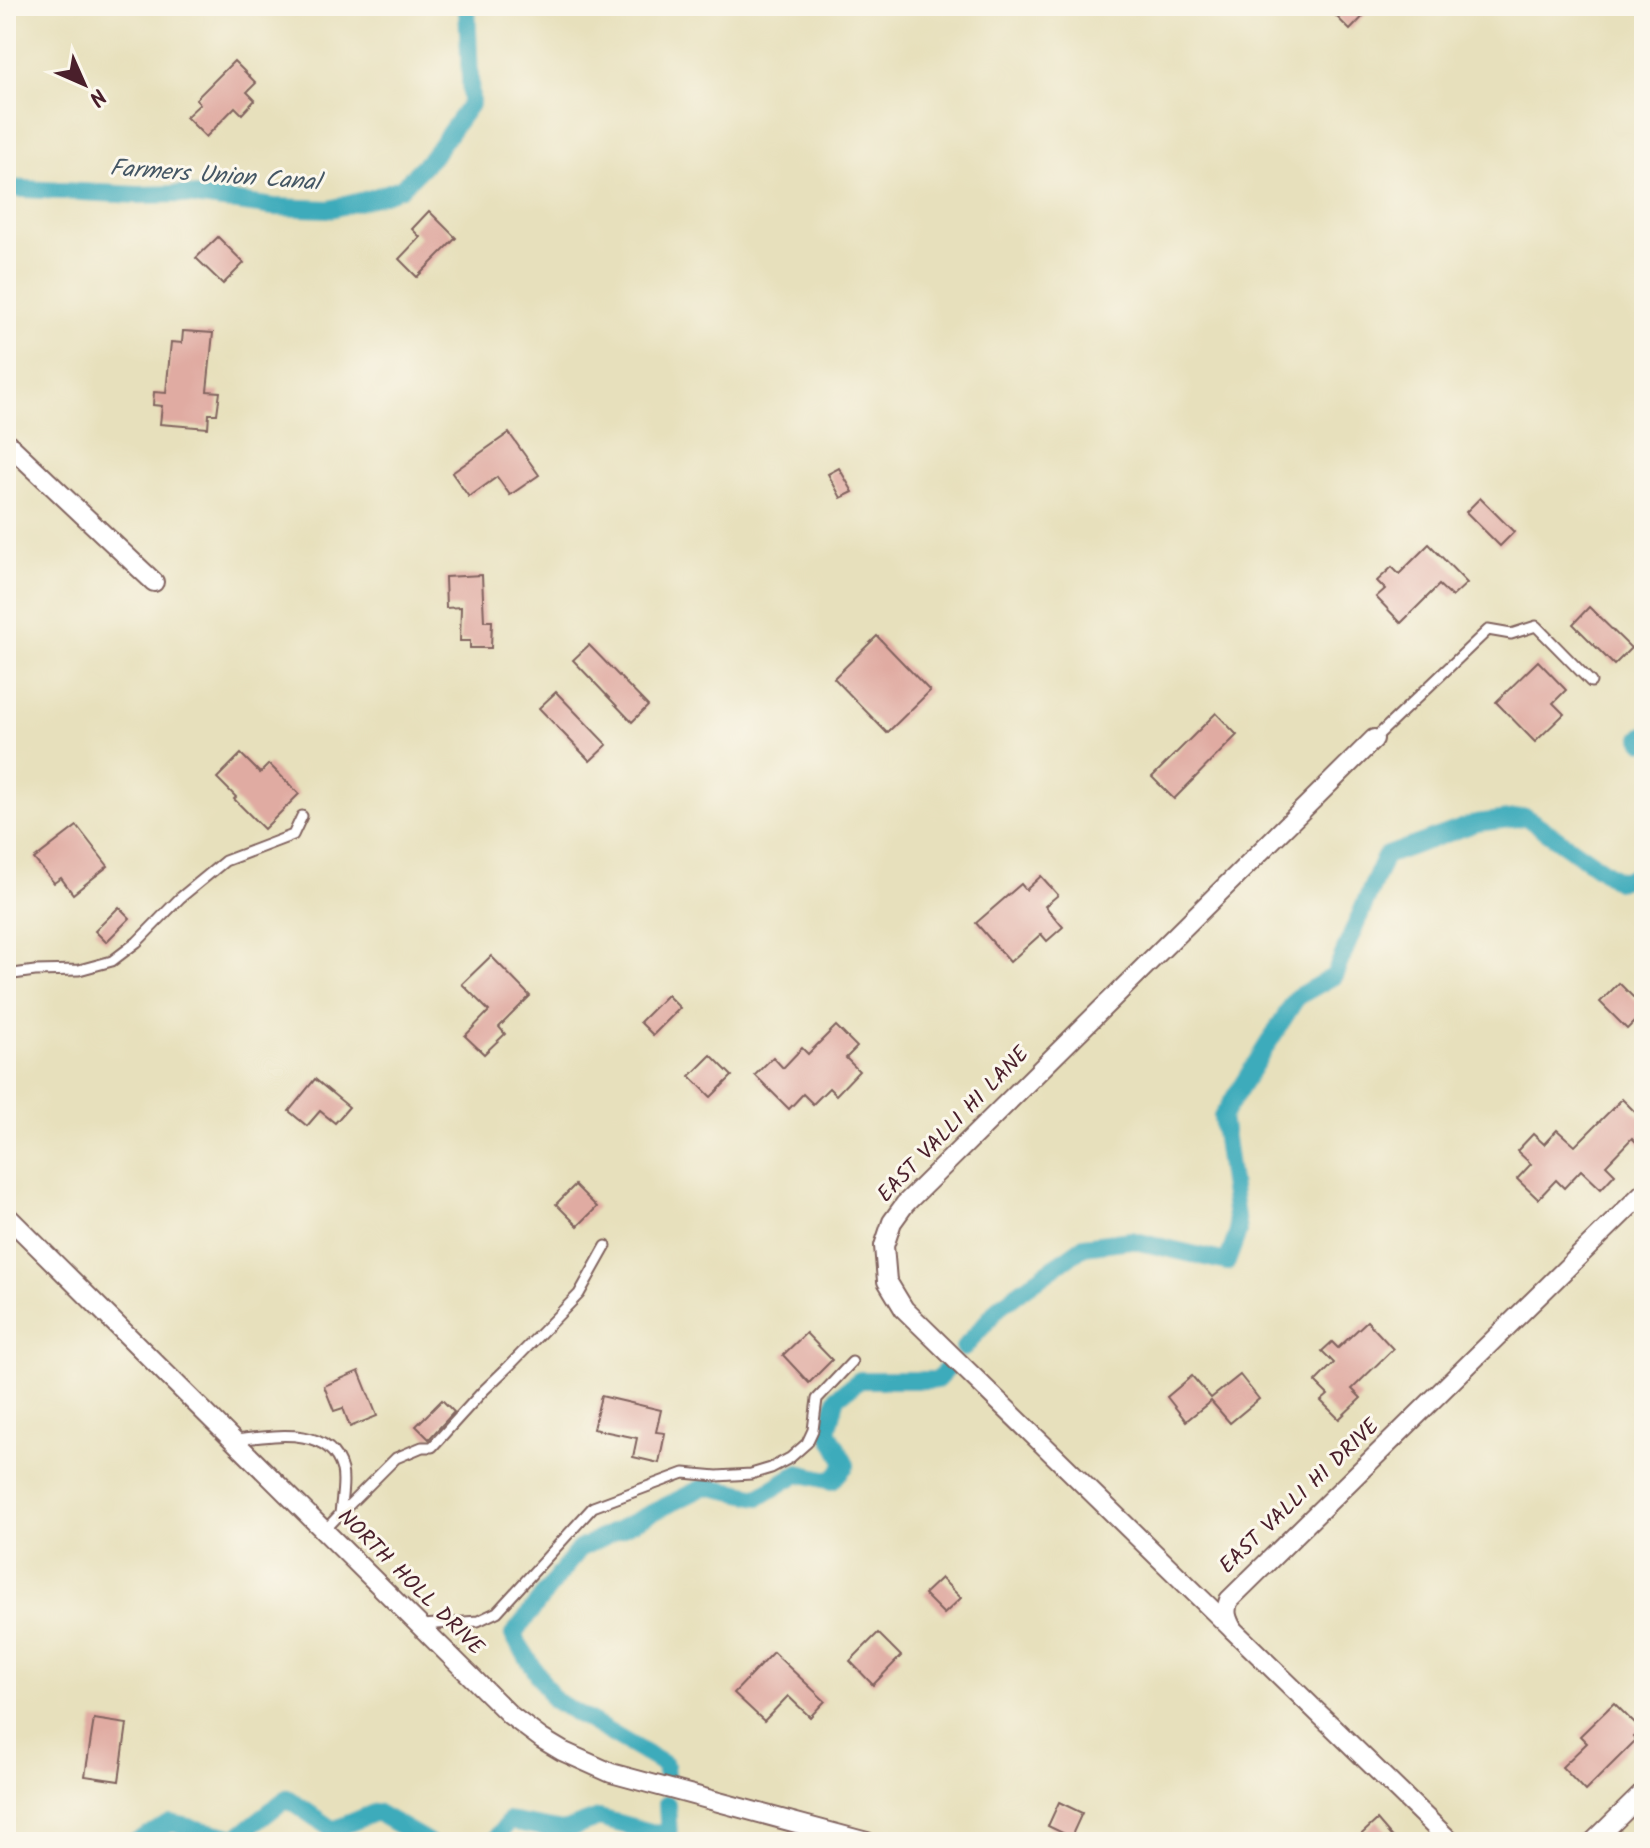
<svg xmlns="http://www.w3.org/2000/svg" width="1650" height="1848" font-family="Kalam,sans-serif">
<style>
.lines{fill:none;stroke-linecap:round;stroke-linejoin:round}
.canal{stroke:#3dabbb;stroke-width:18}
.building{fill:#e0aba2}
.lane-casing{stroke:#81635e;stroke-width:13}
.street-casing{stroke:#81635e;stroke-width:22}
.lane{stroke:#fff;stroke-width:9}
.street{stroke:#fff;stroke-width:18}
.labels{text-anchor:middle;dominant-baseline:central;stroke-width:6;stroke-linejoin:round;paint-order:stroke}
.street-label{font-size:22px;fill:#4a1f2b;stroke:#fbf7ec}
.water-label{font-size:24px;font-style:italic;fill:#455765;stroke:#fbf7ec}
</style>
<rect width="100%" height="100%" fill="#fbf7ec"/>
<filter id="ink" filterUnits="userSpaceOnUse"><feTurbulence type="fractalNoise" baseFrequency=".0125" numOctaves="2"/><feDisplacementMap in="SourceGraphic" scale="16" xChannelSelector="R" yChannelSelector="G"/><feConvolveMatrix kernelMatrix="1 2 1 2 8 2 1 2 1" color-interpolation-filters="sRGB"/></filter>
<filter id="wash" filterUnits="userSpaceOnUse"><feTurbulence type="fractalNoise" baseFrequency=".006" numOctaves="4" result="noise"/><feDisplacementMap in="SourceGraphic" scale="32" xChannelSelector="R" yChannelSelector="G"/><feGaussianBlur stdDeviation="1.8" result="paint"/><feColorMatrix in="noise" values="0 0 0 0 0 0 0 0 0 0 0 0 0 0 0 0 0 1.4 0 .05"/><feComposite in="paint" operator="in"/></filter>
<g filter="url(#wash)">
<rect width="100%" height="100%" fill="#e7e0bc"/>
<g class="lines">
<g class="canal">
<polyline points="6,188 138,195 180,194 274,207 330,209 369,199 401,188 432,157 471,103 467,6"/>
<polyline points="1644,735 1641,738 1644,742"/>
<polyline points="964,1348 1001,1305 1084,1246 1131,1240 1227,1262 1238,1232 1222,1117 1297,997 1334,976 1385,856 1476,823 1526,817 1618,881 1644,875"/>
<polyline points="666,1775 665,1765 554,1700 513,1635 579,1549 706,1486 759,1497 798,1473 832,1481 846,1465 828,1431 837,1397 860,1380 937,1380 946,1370"/>
<polyline points="135,1842 171,1823 236,1838 287,1798 333,1830 376,1812 428,1842"/>
<polyline points="494,1842 509,1821 563,1831 599,1818 669,1837 667,1804"/>
</g>
</g>
<g id="blocks">
<g class="building">
<polygon points="1326,6 1373,6 1350,30"/>
<polygon points="234,61 256,83 247,92 255,100 242,114 235,107 206,137 186,117 200,104 196,99"/>
<polygon points="429,211 456,238 417,277 399,259 420,237 412,229"/>
<polygon points="218,237 244,263 223,284 196,258"/>
<polygon points="183,331 213,333 207,391 220,392 217,414 209,414 208,428 160,424 162,406 153,405 154,392 166,393 171,342 182,343"/>
<polygon points="509,433 539,475 510,495 497,477 469,497 452,473"/>
<polygon points="839,468 853,492 841,498 828,474"/>
<polygon points="1480,498 1514,532 1500,546 1466,512"/>
<polygon points="1429,544 1467,583 1452,597 1439,585 1401,623 1376,597 1385,589 1377,581 1392,567 1399,574"/>
<polygon points="482,575 484,621 492,621 491,648 470,648 470,641 460,641 461,607 446,608 445,577"/>
<polygon points="1589,607 1631,648 1614,665 1573,624"/>
<polygon points="877,636 930,691 887,733 834,678"/>
<polygon points="589,645 648,706 632,722 573,660"/>
<polygon points="1538,661 1566,690 1553,703 1564,714 1535,742 1496,702"/>
<polygon points="556,692 607,745 590,761 539,708"/>
<polygon points="1216,713 1237,735 1174,799 1152,777"/>
<polygon points="241,754 260,773 269,764 299,794 264,829 234,799 236,797 217,778"/>
<polygon points="77,826 108,866 73,894 61,878 54,883 34,859"/>
<polygon points="1041,876 1058,895 1045,906 1063,927 1047,941 1041,934 1010,962 976,923 1021,884 1026,890"/>
<polygon points="119,907 130,918 106,942 95,931"/>
<polygon points="491,956 530,996 499,1027 505,1034 484,1054 465,1036 489,1011 462,984"/>
<polygon points="1619,983 1644,1008 1644,1012 1627,1029 1600,1002"/>
<polygon points="667,995 680,1008 653,1035 640,1022"/>
<polygon points="836,1026 857,1047 846,1058 859,1071 836,1095 829,1088 813,1104 803,1094 789,1109 755,1075 773,1057 783,1068 802,1048 808,1054"/>
<polygon points="711,1055 732,1076 711,1097 690,1076"/>
<polygon points="315,1079 349,1107 335,1123 320,1111 307,1126 289,1111"/>
<polygon points="1622,1099 1644,1121 1644,1150 1632,1138 1606,1165 1615,1174 1601,1189 1581,1170 1564,1188 1556,1180 1538,1199 1517,1179 1531,1164 1517,1151 1533,1134 1544,1144 1557,1130 1575,1146"/>
<polygon points="575,1185 597,1207 578,1226 556,1204"/>
<polygon points="1367,1321 1393,1349 1352,1389 1361,1398 1339,1419 1321,1401 1328,1395 1315,1382 1334,1363 1322,1351 1332,1342 1338,1348"/>
<polygon points="806,1333 832,1360 809,1383 783,1355"/>
<polygon points="359,1371 377,1416 350,1427 343,1408 334,1411 324,1386"/>
<polygon points="1240,1375 1259,1399 1230,1423 1211,1401 1186,1421 1167,1397 1192,1376 1211,1398"/>
<polygon points="601,1396 661,1410 656,1432 665,1433 659,1463 633,1457 637,1438 593,1429"/>
<polygon points="442,1400 454,1412 429,1439 416,1426"/>
<polygon points="941,1578 961,1598 944,1614 924,1594"/>
<polygon points="878,1633 901,1656 873,1685 850,1661"/>
<polygon points="773,1652 825,1701 810,1717 788,1696 764,1721 734,1693"/>
<polygon points="1614,1703 1641,1730 1633,1737 1636,1740 1585,1791 1562,1767 1587,1743 1580,1736"/>
<polygon points="94,1719 127,1724 119,1781 85,1776"/>
<polygon points="1059,1802 1082,1813 1071,1837 1048,1826"/>
<polygon points="1377,1820 1396,1842 1353,1842"/>
</g>
</g>
</g>
<g filter="url(#ink)">
<use href="#blocks" fill-opacity="0" stroke="#81635e" stroke-width="2"/>
<g class="lines">
<defs>
<g id="lane">
<polyline points="1374,739 1488,630 1511,634 1536,626 1591,682"/>
<polyline points="6,975 35,971 79,970 112,961 137,942 180,898 225,861 293,835 302,816"/>
<path d="M236,1440C271,1436 330,1424 342,1470C345,1483 341,1501 340,1514L324,1531"/>
<polyline points="340,1514 396,1458 422,1447 432,1447 483,1391 509,1366 579,1294 606,1246"/>
<polyline points="423,1625 478,1621 497,1612 593,1507 684,1473 717,1476 751,1474 771,1468 790,1458 807,1443 813,1430 817,1399 852,1362"/>
</g>
<g id="street">
<polyline points="6,442 154,582"/>
<polyline points="6,1215 510,1715 542,1739 562,1751 611,1773 867,1842"/>
<polyline points="1233,1630 904,1309 887,1281 884,1246 892,1222 905,1204 1374,739"/>
<path d="M1451,1842L1233,1630C1227,1619 1224,1612 1229,1600L1644,1192"/>
<polyline points="1593,1842 1644,1792"/>
</g>
</defs>
<use href="#lane" class="lane-casing"/>
<use href="#street" class="street-casing"/>
<use href="#lane" class="lane"/>
<use href="#street" class="street"/>
</g>
</g>
<g class="labels">
<g class="street-label">
<text transform="translate(954 1125) rotate(-46)">EAST VALLI HI LANE</text>
<text transform="translate(1300 1497) rotate(-44)">EAST VALLI HI DRIVE</text>
<text transform="translate(410 1583) rotate(45)">NORTH HOLL DRIVE</text>
</g>
<g class="water-label">
<text transform="translate(215 176) rotate(4)">Farmers Union Canal</text>
</g>
</g>
<rect width="1650" height="1848" fill="none" stroke="#fbf7ec" stroke-width="32"/>
<g transform="translate(84 84) rotate(135)" stroke="#fbf7ec" stroke-width="6" paint-order="stroke">
<path d="M0-6L14 30L0 20L-14 30Z" fill="#4a1f2b"/>
<text y="-12" font-size="22" font-weight="bold" text-anchor="middle" fill="#4a1f2b">N</text>
</g>
</svg>
